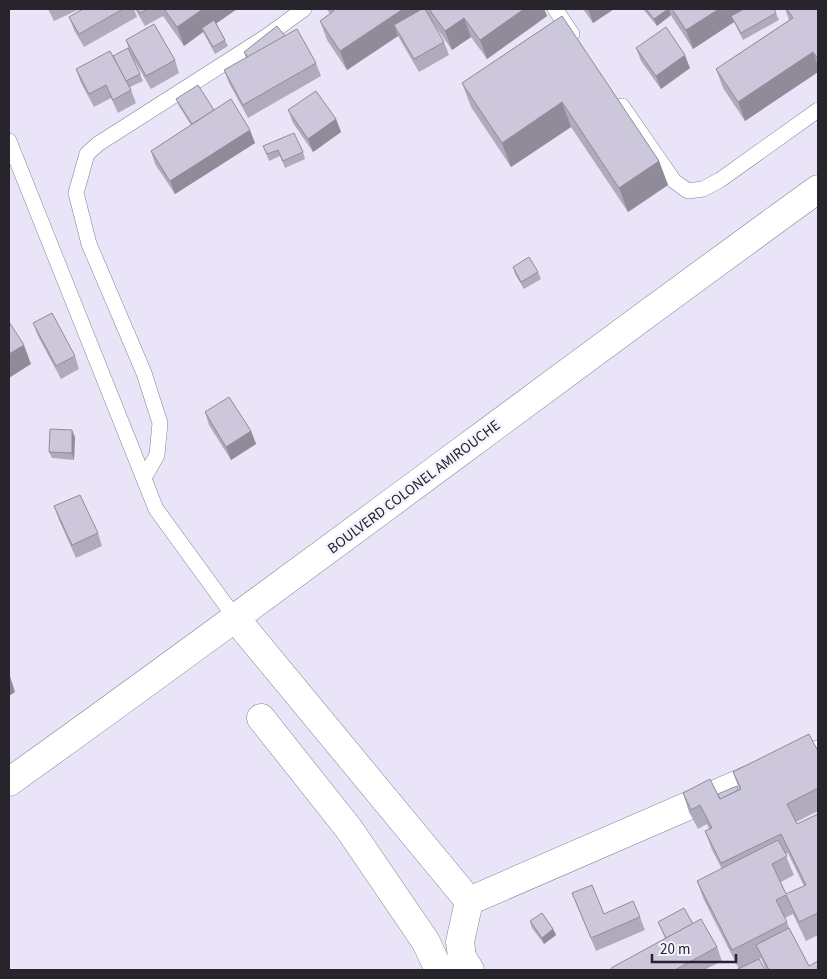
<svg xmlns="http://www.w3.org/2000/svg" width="827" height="979" font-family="'Source Sans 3',sans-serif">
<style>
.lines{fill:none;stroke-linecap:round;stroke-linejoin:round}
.lane-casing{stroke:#878294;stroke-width:16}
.street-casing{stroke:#878294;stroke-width:29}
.secondary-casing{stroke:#878294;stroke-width:29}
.lane{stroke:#fff;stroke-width:15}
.street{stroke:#fff;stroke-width:28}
.secondary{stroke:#fff;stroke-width:28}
.wall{fill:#b0abbc;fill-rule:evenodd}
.shaded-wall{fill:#908b99}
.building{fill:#cdc7db;stroke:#908b99}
.labels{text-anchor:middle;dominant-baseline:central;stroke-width:5;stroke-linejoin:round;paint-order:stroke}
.street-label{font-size:15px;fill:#27242c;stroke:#f6f3ff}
</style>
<rect width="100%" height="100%" fill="#eae4f8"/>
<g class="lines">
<defs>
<g id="lane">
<polyline points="555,9 572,34"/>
<polyline points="622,106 674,181 688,191 703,189 720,180 818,110"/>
<polyline points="9,141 156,509 236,619"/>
<polyline points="144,478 157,455 160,423 144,373 89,244 76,193 87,154 98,144 267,36 304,9"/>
</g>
<g id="street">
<polyline points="236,619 469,901 801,757 818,755"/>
<polyline points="261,718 349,829 426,942 439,970"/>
<polyline points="469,901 460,942 462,957 470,970"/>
</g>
<path id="secondary" d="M9,782C281,588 547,385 818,189"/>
</defs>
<use href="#lane" class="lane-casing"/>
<use href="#street" class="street-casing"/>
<use href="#secondary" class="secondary-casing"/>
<use href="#lane" class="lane"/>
<use href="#street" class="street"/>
<use href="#secondary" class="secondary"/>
</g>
<g class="wall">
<polygon points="48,9 80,9 54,21"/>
<polygon points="83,9 134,9 137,17 84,47 74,30 69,17"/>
<polygon points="135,9 237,9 216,23 225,40 228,46 215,54 203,32 184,46 163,16 145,26"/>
<polygon points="327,9 544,9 547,16 487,59 471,37 452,50 434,24 444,42 449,55 419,72 398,36 347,70 327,40 320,21 330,14"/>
<polygon points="583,9 614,9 593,23"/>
<polygon points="643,9 669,9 671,15 657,26"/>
<polygon points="669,9 774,9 779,20 743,40 734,22 693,49 672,17"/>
<polygon points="785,9 818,9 818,72 745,121 723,88 716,69 789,20"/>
<polygon points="562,16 659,161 668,185 628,212 571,127 511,167 471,107 462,83"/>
<polygon points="285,36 316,63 321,76 248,118 229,83 224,70 246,58 244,52"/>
<polygon points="126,40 175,60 179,73 151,89 130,53"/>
<polygon points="636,48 690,68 661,89 641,61"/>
<polygon points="113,56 140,74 143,81 130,87 136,103 118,113 111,98 94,107 81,83 76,69"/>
<polygon points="176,99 214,110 255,143 175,194 155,164 151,151 191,125 179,106"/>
<polygon points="288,110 336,119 341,132 313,152 293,123"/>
<polygon points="263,146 303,152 305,159 285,168 280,156 269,161"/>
<polygon points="513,267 538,272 541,279 524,289 515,274"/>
<polygon points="33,323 75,356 79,369 61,379 38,336"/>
<polygon points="205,412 251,431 256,444 231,460 209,425"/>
<polygon points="75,437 74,460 52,458 49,452"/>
<polygon points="54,506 98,533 102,546 76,558 59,520"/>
<path d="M818,751V811L796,822L797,824L818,814V935L806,941L793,914L785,918L791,932L809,966L818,970H766L761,958L739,969L704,900L697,881L722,869L712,850L705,831L709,829L707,824L698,829L689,812L683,793L720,799L739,789L733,772ZM788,853L804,886L786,894L781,882L794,875L785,854Z"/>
<polygon points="572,893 604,914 640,917 645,930 596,951"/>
<polygon points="530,921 553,929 556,935 544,944 532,928"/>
<polygon points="658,922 693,924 717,947 722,961 704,970 612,970 665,938"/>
</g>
<g class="shaded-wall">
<polygon points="203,9 237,9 204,32 202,28 203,32 184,46 177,27"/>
<polygon points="403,9 425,9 428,16 394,25 398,36 347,70 340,51"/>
<polygon points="524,9 544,9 547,16 487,59 480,40"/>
<polygon points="588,9 614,9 593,23"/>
<polygon points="668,9 669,9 671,15 657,26 654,19"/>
<polygon points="719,9 754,9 731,16 734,22 693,49 686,30"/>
<polygon points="464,18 471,37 452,50 445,31"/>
<polygon points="813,52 818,66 818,72 745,121 738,102"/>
<polygon points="685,55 690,68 661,89 656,76"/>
<polygon points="562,102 571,127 511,167 502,143"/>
<polygon points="336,119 341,132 313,152 308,139"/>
<polygon points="250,130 255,143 175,194 170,181"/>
<polygon points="659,161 668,185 628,212 619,188"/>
<polygon points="24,345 31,364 9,378 9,354"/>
<polygon points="72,430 75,437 74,460 72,453"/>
<polygon points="251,431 256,444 231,460 226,447"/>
<polygon points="9,673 15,692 9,696"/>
<polygon points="553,929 556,935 544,944 542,938"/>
</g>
<g class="building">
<polygon points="83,9 123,9 79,34 69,17"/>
<polygon points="138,9 148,9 140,13"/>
<polygon points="164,9 203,9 177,27"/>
<polygon points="332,9 403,9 340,51 320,21 334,11"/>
<polygon points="422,9 425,9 444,42 414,59 394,25"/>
<polygon points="429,9 524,9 480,40 464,18 445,31"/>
<polygon points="646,9 668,9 654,19"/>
<polygon points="672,9 719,9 686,30"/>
<polygon points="744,9 774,9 776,13 741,33 731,16"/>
<polygon points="787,9 818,9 818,59 813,52 738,102 716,69 793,18"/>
<polygon points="562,16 659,161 619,188 562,102 502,143 462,83"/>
<polygon points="214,20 225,40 213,47 202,28"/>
<polygon points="154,24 175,60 146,76 126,40"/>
<polygon points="277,26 285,36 248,57 244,52"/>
<polygon points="666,27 685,55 656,76 636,48"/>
<polygon points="297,29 316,63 243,105 224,70"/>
<polygon points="128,48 140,74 126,81 113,56"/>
<polygon points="110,51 131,90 113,100 106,85 89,94 76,69"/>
<polygon points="198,85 214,110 192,124 176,99"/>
<polygon points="316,91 336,119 308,139 288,110"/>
<polygon points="231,99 250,130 170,181 151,151"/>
<polygon points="294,133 303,152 283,161 278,150 267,154 263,146"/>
<polygon points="529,257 538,272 521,282 513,267"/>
<polygon points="52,313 75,356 56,366 33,323"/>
<polygon points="9,322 24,345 9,354"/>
<polygon points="229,397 251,431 226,447 205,412"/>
<polygon points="50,429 72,430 72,453 49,452"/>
<polygon points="80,495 98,533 72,545 54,506"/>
<polygon points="809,734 818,751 818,788 787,804 797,824 818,814 818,913 799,922 786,895 776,900 787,922 732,950 697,881 778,840 787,856 772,864 786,894 806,885 781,834 721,863 705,831 712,828 700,805 691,810 683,793 710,779 720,799 741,789 733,772"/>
<polygon points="737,786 738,790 720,799 718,794"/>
<polygon points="592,885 604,914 633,901 640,917 591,938 572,893"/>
<polygon points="684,908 693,924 666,938 658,922"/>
<polygon points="542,913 553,929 542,938 530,921"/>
<polygon points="701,919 717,947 675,970 612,970 611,968"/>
<polygon points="789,928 809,966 818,961 818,970 769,970 756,945"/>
<polygon points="759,959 765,970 736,970"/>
</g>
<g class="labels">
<g class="street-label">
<text transform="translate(414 487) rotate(-37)">BOULVERD COLONEL AMIROUCHE</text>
</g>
</g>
<rect width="827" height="979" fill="none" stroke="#27242c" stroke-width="20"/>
<path d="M652 954v8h84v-8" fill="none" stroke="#27242c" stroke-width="2.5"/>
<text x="660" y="954" font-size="15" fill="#27242c" stroke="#f6f3ff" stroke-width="4" paint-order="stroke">20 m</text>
</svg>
